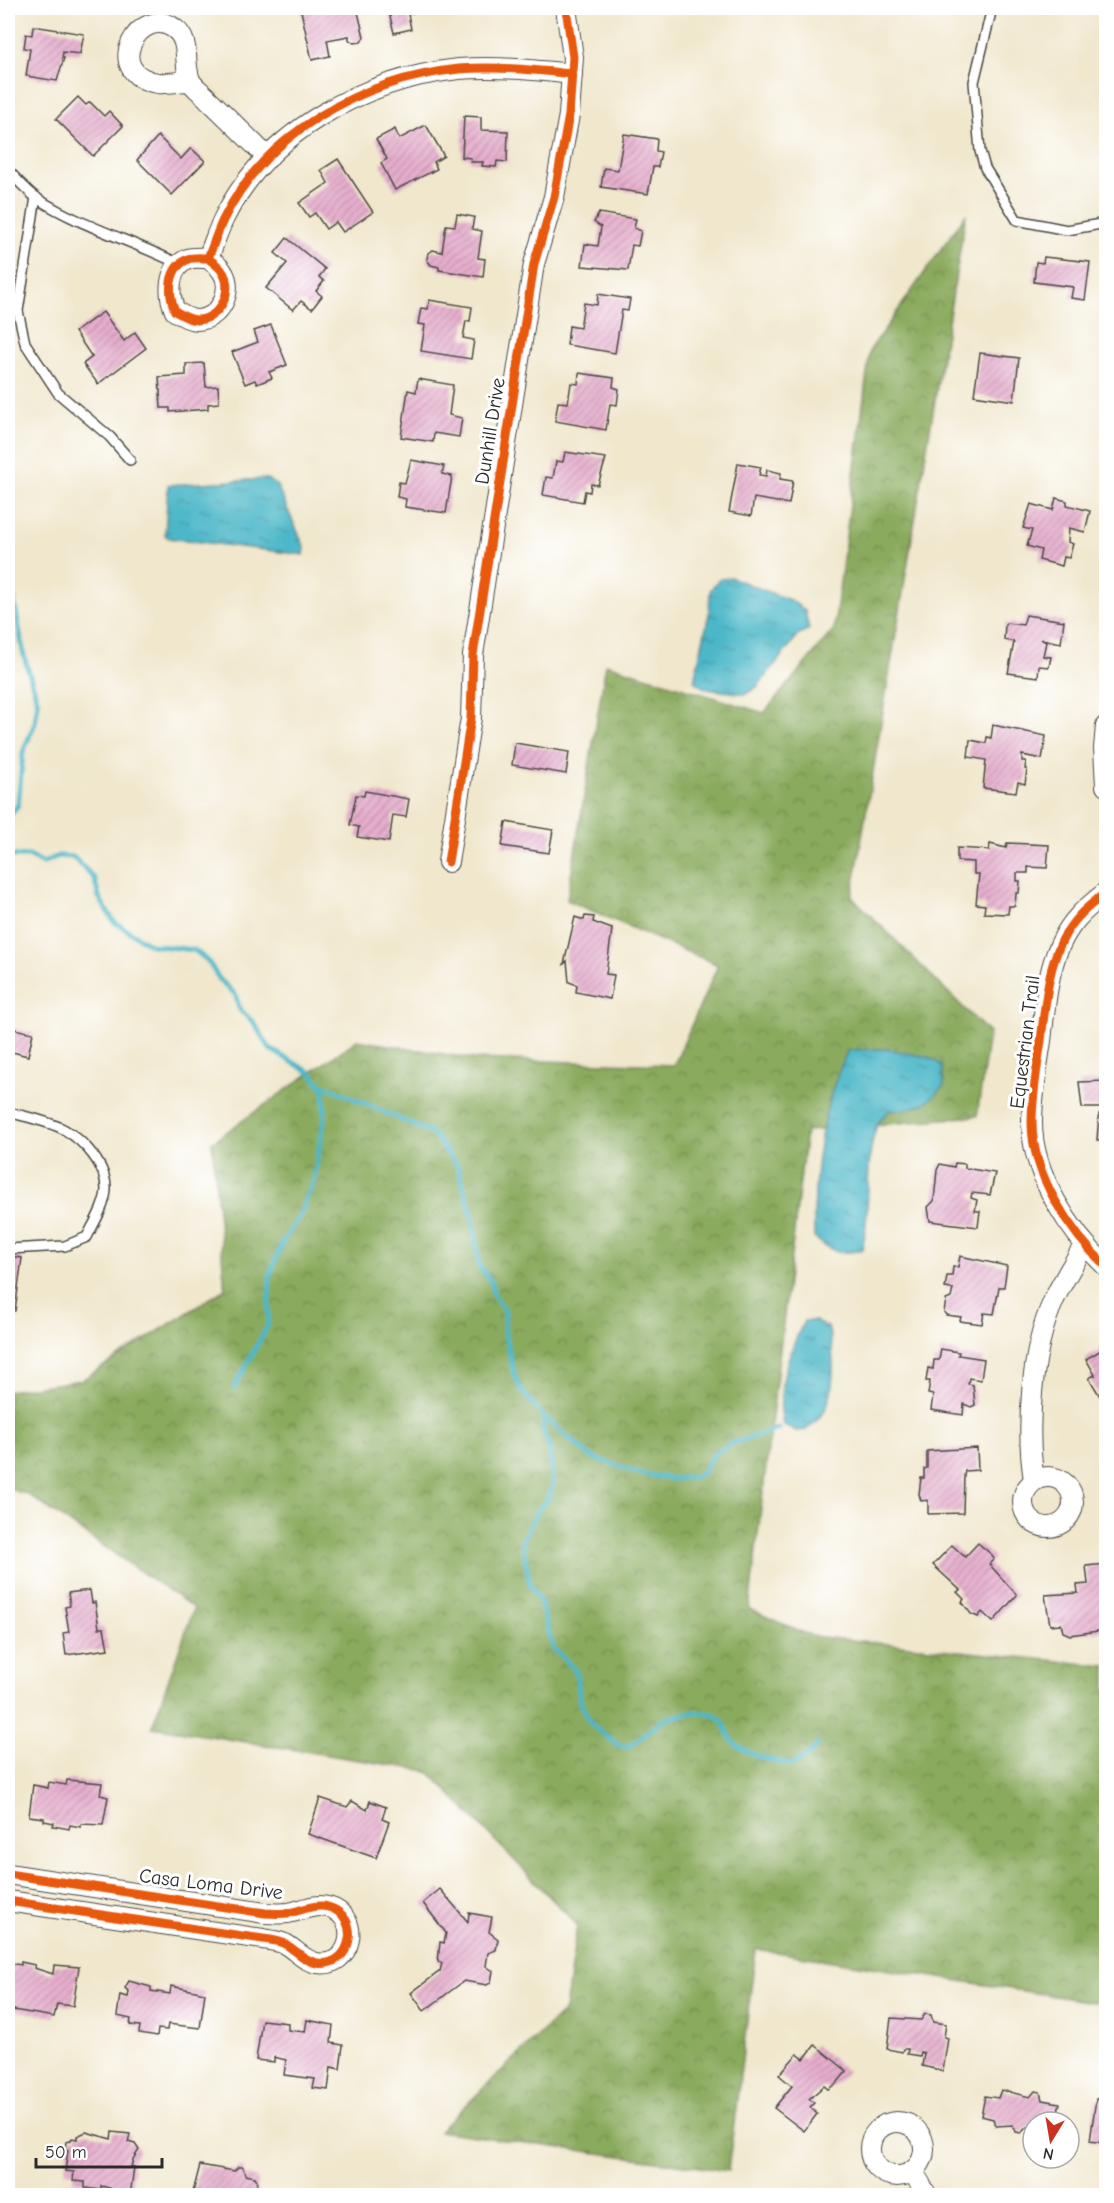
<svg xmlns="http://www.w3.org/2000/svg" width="1114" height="2203" font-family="'Comic Neue',sans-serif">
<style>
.forest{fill:url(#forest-crowns);stroke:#5a6a44;stroke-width:1.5}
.water{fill:url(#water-ripples);stroke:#3b717a;stroke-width:1.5}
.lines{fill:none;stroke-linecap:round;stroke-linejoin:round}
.stream{stroke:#4bb7c8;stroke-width:5}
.building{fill:url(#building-hatch)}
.service-casing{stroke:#494743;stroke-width:12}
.minor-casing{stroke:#494743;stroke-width:22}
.service{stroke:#fff;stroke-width:9}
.minor{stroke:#fff;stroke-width:20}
.cycleway-casing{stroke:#fff;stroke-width:13}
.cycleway{stroke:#e8590c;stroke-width:9}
.labels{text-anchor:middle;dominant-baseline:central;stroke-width:6;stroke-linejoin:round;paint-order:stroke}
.street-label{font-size:20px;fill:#2b2b2b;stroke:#fff}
</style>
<defs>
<pattern id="forest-crowns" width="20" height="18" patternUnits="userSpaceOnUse" patternTransform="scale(1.5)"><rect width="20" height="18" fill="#8aaa5d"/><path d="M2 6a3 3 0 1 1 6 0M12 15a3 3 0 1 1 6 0" fill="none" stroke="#718b4d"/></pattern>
<pattern id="water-ripples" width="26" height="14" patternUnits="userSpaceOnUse" patternTransform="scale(1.5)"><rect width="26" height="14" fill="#4bb7c8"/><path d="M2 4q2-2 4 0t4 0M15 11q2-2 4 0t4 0" fill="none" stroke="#3f95a3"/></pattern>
<pattern id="building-hatch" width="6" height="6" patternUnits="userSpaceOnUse" patternTransform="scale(1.5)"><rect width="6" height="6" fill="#e7afce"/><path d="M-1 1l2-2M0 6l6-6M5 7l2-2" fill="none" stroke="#bb8fa7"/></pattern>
</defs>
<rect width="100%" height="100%" fill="#fff"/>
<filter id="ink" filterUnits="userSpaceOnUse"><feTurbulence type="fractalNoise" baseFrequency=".0167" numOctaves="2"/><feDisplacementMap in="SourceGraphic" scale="12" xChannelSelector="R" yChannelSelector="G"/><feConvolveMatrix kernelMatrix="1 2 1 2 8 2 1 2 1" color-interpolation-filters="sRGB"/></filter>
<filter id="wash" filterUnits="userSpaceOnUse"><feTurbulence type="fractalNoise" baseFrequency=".008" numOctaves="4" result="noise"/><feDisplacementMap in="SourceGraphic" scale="24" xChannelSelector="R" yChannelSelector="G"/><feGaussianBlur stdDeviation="1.35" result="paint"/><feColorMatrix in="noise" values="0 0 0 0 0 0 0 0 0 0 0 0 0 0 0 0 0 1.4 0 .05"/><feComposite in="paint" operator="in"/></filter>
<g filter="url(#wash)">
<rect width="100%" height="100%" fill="#f0e7cc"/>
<polygon class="forest" points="966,214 852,897 989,1033 977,1116 806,1131 749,1609 811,1636 1106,1666 1106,2004 756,1949 728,2171 439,2131 565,2010 577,1925 428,1771 152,1727 194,1608 27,1494 8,1489 8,1391 82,1380 225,1289 212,1142 357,1040 474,1059 674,1065 718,965 567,900 606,664 764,713 834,629 870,350"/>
<g class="water">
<polygon points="267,479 277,486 305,548 304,555 169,538 165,535 168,485"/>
<polygon points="730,577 792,601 805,611 809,629 799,634 757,687 746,694 706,689 694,681 709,614 710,591 718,580"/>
<path d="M886,1049L928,1057L942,1065L944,1085C927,1107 916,1108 889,1111C885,1115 879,1120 877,1125C863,1164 872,1209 862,1249C842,1256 830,1252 814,1237C813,1175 821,1106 848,1050Z"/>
<path d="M804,1321H815L828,1327C834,1351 837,1391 823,1413C819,1419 811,1425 806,1430L796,1431L783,1424C775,1389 789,1352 804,1321Z"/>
</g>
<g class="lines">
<g class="stream">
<polyline points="8,567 24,656 38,703 35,723 23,752 18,805 8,817"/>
<polyline points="8,856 29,856 43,863 58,856 73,857 94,878 99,897 114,922 151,945 194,950 207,960 220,980 235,994 240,1010 254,1023 270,1049 310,1072 324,1089 325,1115 313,1183 299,1217 282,1243 270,1275 268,1325 234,1388"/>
<path d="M322,1084L433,1134L458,1167L473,1219L479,1266L492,1283L493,1293L505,1312L504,1329L514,1374L521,1390L544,1417L591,1457L642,1474L673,1479L694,1477L704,1472C715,1437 751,1443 778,1428"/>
<polyline points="544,1417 543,1429 550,1451 553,1485 548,1498 537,1511 522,1542 530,1585 540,1601 553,1648 576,1671 581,1705 592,1725 618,1745 628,1747 663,1720 693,1712 714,1714 723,1722 731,1739 736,1745 756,1756 792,1765 810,1754 818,1744"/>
</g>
</g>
<g id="blocks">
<g class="building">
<polygon points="317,8 357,8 364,37 361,42 354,43 349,40 349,36 327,40 330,56 312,60 301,11"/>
<polygon points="388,8 429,8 408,14 411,29 394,33"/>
<polygon points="33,26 84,34 80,54 63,52 62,58 64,58 57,81 26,76 30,49 24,48 26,34 32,35"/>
<polygon points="78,97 86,105 90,102 104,116 109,111 123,126 93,156 56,119"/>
<polygon points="464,116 481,117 481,130 508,131 507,162 497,161 496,167 482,166 483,162 470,162 471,158 462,157"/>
<polygon points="426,125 444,156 434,162 437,169 395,190 381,163 387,159 376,139 395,129 399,139"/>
<polygon points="624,134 657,139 656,151 661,152 658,167 653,167 648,194 601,187 604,168 618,170"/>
<polygon points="158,136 181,159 191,148 205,161 172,195 137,160"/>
<polygon points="338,159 373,212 343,232 336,222 326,229 315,213 309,217 299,203 328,183 321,170"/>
<polygon points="599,213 636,219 634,228 641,231 638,246 632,245 628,270 582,266 585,244 598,246 601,227 594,222"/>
<polygon points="457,214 474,217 472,229 482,231 478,258 485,259 483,277 439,270 439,267 431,265 427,260 428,253 433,250 442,252 446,225 455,226"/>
<polygon points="287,238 325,269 319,277 324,281 316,291 322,296 312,309 301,301 293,310 266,288 287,263 275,253"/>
<polygon points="1044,257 1090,262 1085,300 1071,298 1073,287 1034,282 1036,262 1043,263"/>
<polygon points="598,294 630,299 628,311 622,310 615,353 567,345 569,326 580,328 584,303 597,305"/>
<polygon points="429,300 472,307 470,321 466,321 463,338 474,340 471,359 421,351 425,325 418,324 421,308 428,309"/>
<polygon points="103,312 124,341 135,332 146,348 98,384 83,364 92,357 75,332"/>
<polygon points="271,325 287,365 269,372 272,378 257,384 255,380 245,384 232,352 258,342 254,331"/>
<polygon points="980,353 1019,358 1014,401 974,395"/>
<polygon points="204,363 206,387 218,386 219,403 208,404 208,409 170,412 170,408 161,408 159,377 186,375 186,364"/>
<polygon points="579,373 614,378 613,387 619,389 617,405 610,404 606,430 555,421 558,402 568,403 571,383 578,384"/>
<polygon points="418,379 453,385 449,415 462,418 459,437 434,433 433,442 401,437 408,390 416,392"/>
<polygon points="565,452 606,458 598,485 591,484 590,492 585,491 583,502 543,495 546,477 553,478 556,461 563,462"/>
<polygon points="411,460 444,466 442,474 452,476 446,513 405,507 406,499 397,497 399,482 405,483"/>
<polygon points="738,463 761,467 759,475 766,476 767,470 781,473 780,479 793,481 789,504 754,498 751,516 729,512"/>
<polygon points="1056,498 1067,501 1067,505 1090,511 1085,532 1069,528 1068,542 1073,544 1069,558 1064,557 1062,566 1039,560 1041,550 1027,546 1032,530 1023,528 1031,504 1053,510"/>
<polygon points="1026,615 1064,621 1061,643 1041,639 1046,642 1043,656 1051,657 1049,667 1039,666 1038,677 1008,673 1014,642 1004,640 1005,625 1006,623 1023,625"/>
<polygon points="993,725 1046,736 1042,759 1022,755 1022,761 1026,761 1025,769 1027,769 1025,784 1018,782 1016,792 983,788 986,760 968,757 970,740 986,743 987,737 991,738"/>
<polygon points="515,743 569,752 566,774 512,765"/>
<polygon points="365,791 409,799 406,817 393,815 389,842 357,837 359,827 350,825 356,795 364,796"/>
<polygon points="506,822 553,830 549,853 502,846"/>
<polygon points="1007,843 1049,845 1047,868 1028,867 1028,873 1017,873 1017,881 1020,881 1019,893 1016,893 1015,906 1009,906 1008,914 984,913 985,905 976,904 979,874 974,874 974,862 957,861 957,848 989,850 990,844 1006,848"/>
<polygon points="585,916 594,917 593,922 612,929 606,974 614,975 610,999 576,992 577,985 569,982 567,961 564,964 575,917 584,920"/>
<polygon points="8,1009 13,1010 9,1028 33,1033 28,1056 8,1051"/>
<polygon points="1106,1081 1106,1140 1097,1140 1099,1114 1103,1114 1103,1108 1082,1108 1079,1082"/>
<polygon points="955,1163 965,1164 965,1168 995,1173 990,1195 972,1193 971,1198 977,1200 975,1211 980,1211 978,1227 930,1221 928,1207 934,1201 937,1170 940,1164 954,1167"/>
<polygon points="8,1256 22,1258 15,1311 8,1310"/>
<polygon points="960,1256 1007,1266 1004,1287 999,1287 994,1314 984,1313 982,1324 960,1321 961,1317 946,1315 944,1312 946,1300 951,1298 953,1289 945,1288 947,1276 952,1276 953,1267 958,1267"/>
<polygon points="1106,1347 1106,1395 1101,1398 1089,1378 1095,1375 1086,1359"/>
<polygon points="941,1349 959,1352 958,1355 984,1359 981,1380 969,1378 968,1384 973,1385 975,1405 971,1407 964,1404 963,1415 931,1410 933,1395 928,1394 930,1381 926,1381 928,1368 933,1369 934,1360 939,1360"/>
<polygon points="977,1448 978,1470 965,1471 964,1476 963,1513 928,1514 928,1500 921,1501 919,1494 921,1478 924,1478 924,1469 927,1468 927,1451"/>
<polygon points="978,1543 992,1555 994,1559 989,1564 1017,1595 993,1622 982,1612 978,1617 971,1614 962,1602 964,1599 957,1592 960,1590 933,1565 952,1545 965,1557"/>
<polygon points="1106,1564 1105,1630 1070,1635 1063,1632 1061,1624 1050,1625 1045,1595 1078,1593 1077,1585 1088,1584 1086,1566"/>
<polygon points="90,1590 92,1603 95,1602 99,1628 104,1628 108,1649 66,1655 63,1633 69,1632 65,1607 70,1606 68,1593"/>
<polygon points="67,1780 102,1783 100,1795 108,1797 103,1825 81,1824 81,1827 70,1825 69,1829 53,1826 54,1823 44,1821 44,1818 29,1816 33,1785 48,1788 49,1782 66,1785"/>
<polygon points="320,1798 347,1807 352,1801 367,1810 370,1801 386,1807 382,1819 389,1822 376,1858 308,1834"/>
<polygon points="440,1889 468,1922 469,1913 492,1917 489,1932 498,1939 496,1950 488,1953 486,1966 493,1971 491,1982 487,1985 464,1981 424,2011 411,1993 440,1971 442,1963 438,1962 440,1942 444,1943 446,1933 423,1903"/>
<polygon points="21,1962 35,1965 34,1968 53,1974 54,1965 79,1967 73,2006 57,2004 54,2017 8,2009 8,1963 21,1965"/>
<polygon points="129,1981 151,1987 151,1991 170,1994 171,1986 205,1993 200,2028 168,2024 167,2030 158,2029 157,2036 139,2033 140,2026 130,2025 131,2019 117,2016 120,1995 128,1997 129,1992 125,1988"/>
<polygon points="925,2014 931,2015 933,2022 946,2024 944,2037 948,2038 943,2071 922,2066 924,2053 921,2052 920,2056 907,2054 908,2049 903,2049 902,2052 887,2049 891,2018 921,2020"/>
<polygon points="262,2020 288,2023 288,2030 305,2032 307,2020 333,2025 331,2043 343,2045 340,2069 331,2067 328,2090 313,2088 315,2079 284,2075 286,2060 274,2057 274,2062 256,2060"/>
<polygon points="815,2045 847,2071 837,2083 828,2089 824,2086 809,2099 814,2103 810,2107 817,2114 804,2131 774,2108 792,2086 779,2075 797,2054 804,2059"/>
<polygon points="1001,2090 1030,2097 1035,2091 1040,2092 1042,2100 1060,2103 1055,2122 1033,2122 1033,2145 1028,2144 1031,2127 1027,2127 1021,2133 1016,2132 1013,2125 996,2126 993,2119 981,2116 985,2096 998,2098"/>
<polygon points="1106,2098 1106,2140 1105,2143 1090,2141 1096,2099"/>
<polygon points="86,2132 111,2139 112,2132 130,2134 128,2142 135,2144 139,2150 133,2159 131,2167 134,2167 130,2196 109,2196 110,2188 101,2186 101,2190 85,2188 85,2182 73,2181 74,2172 65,2171 68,2151 65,2148 66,2142 71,2141 72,2138 77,2139 77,2136"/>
<polygon points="200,2165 234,2171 238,2167 243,2167 245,2175 255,2177 257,2180 257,2196 196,2196 193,2192"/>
</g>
</g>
</g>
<g filter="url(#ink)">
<use href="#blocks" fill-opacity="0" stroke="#494743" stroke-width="1.5"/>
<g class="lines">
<defs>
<g id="service">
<polyline points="992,8 974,82 980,151 985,168 1017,220 1067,230 1106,223"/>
<path d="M8,170C17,180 27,191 38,199C82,227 134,241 181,265"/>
<polyline points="36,197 18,311 25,343 58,393 110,437 130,460"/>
<path d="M8,1112C26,1117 49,1121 65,1130C84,1141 107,1166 106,1190C105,1206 94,1223 87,1237L65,1246L8,1249"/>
</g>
<g id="minor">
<path d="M190,81C180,81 168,84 158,83C99,74 141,2 175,29C191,41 183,64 190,80C193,87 204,94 209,100C229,119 248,138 268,158"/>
<path d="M208,258C212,262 219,266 222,271C235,289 220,320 197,320C189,320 182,315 175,311C168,294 167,268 188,259C193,257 202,258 208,258C213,246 217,233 223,220C266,132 363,79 459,69C496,66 535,70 572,74"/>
<polyline points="1106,726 1104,748 1106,786"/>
<polyline points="448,862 471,718 473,655 534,264 554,197 569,115 573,57 566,8"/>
<path d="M1106,892C1097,900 1087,907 1079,916C1048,949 1046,998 1041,1041C1037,1067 1032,1096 1032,1123C1032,1174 1070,1233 1106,1266"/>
<circle cx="1048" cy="1502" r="25"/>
<path d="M1034,1480C1026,1429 1031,1350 1053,1302C1061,1283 1074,1264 1084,1245"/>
<path d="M8,1874L265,1913C272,1913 280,1914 288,1913C301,1911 315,1903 328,1907C363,1916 352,1969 317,1963C304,1961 296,1950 285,1944C279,1941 270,1940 263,1939L8,1901"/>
<circle cx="897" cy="2149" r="27"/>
<polyline points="913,2171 927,2196"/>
</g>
</defs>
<use href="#service" class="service-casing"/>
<use href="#minor" class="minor-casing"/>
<use href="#service" class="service"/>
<use href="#minor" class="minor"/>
<defs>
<g id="cycleway">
<path d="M208,258C212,262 219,266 222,271C235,289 220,320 197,320C189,320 182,315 175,311C168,294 167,268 188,259C193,257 202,258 208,258C213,246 217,233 223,220C266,132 363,79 459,69C496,66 535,70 572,74"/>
<polyline points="448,862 471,718 473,655 534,264 554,197 569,115 573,57 566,8"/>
<path d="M1106,892C1097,900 1087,907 1079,916C1048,949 1046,998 1041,1041C1037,1067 1032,1096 1032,1123C1032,1174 1070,1233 1106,1266"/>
<path d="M8,1874L265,1913C272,1913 280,1914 288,1913C301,1911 315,1903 328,1907C363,1916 352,1969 317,1963C304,1961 296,1950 285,1944C279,1941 270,1940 263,1939L8,1901"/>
</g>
</defs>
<use href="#cycleway" class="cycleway-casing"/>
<use href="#cycleway" class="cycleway"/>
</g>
</g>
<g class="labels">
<g class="street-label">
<text transform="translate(490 431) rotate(-81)">Dunhill Drive</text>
<text transform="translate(1025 1042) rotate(-83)">Equestrian Trail</text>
<text transform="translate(211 1884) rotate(7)">Casa Loma Drive</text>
</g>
</g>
<rect width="1114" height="2203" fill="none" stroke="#fff" stroke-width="30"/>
<g transform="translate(1051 2140) rotate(191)"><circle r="28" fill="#ffffff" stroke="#aaaaaa" stroke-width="1.5"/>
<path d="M0-4.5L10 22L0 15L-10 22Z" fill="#c8321e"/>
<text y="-9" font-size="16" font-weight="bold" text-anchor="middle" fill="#2b2b2b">N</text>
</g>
<path d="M36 2158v9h126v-9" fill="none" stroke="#2b2b2b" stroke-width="3"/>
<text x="45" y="2158" font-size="18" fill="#2b2b2b" stroke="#ffffff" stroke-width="4.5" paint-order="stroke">50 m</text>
</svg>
